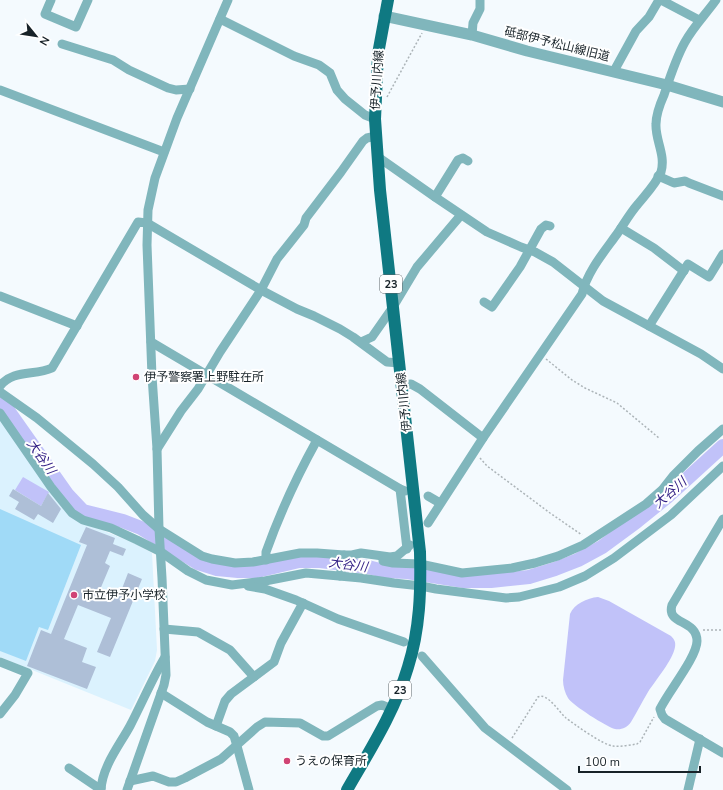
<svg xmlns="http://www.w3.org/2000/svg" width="723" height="790" font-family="'Nunito Sans','Noto Sans JP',sans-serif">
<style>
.built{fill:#dbf2fe}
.green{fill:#a0daf7}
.water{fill:#c1c2f9}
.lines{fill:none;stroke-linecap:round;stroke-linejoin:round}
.river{stroke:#c1c2f9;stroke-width:14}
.building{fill:#aebfd7}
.path{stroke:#acb4b8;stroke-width:1.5;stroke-dasharray:2 2;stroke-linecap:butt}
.minor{stroke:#80b6bc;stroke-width:9}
.tertiary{stroke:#80b6bc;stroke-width:11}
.primary{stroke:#0f7982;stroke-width:12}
.poi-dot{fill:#d04374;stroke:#fff;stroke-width:1.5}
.labels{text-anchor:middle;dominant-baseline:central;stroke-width:4;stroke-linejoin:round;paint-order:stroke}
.shield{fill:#fff;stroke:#5d6468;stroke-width:1}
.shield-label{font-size:11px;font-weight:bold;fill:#172228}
.street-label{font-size:12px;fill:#172228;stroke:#fff}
.poi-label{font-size:12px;fill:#172228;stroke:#fff;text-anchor:start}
.water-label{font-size:13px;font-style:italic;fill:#342186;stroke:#fff}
</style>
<rect width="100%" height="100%" fill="#f4fafe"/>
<polygon class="built" points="0,418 87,524 134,543 152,553 157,650 155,661 131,710 0,657"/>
<polygon class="green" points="0,509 81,545 48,630 39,627 26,661 0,651"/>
<g class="water">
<polygon points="23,477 49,492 41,506 15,490"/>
<path d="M598,597L609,601L671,636C674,639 676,642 675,647C673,660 655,681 648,692C642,702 637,712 631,722C627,728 621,730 615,729C607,727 572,705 568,698C565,693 563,686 563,680L570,614C574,604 587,598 598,597Z"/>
</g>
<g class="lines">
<polyline class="river" points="0,399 67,494 83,511 123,521 141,528 198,563 217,569 238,571 257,571 299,561 320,561 368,567 384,571 407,572 464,581 491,581 529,577 555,569 578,560 602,547 636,522 667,497 723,446"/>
</g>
<g class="building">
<polygon points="13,489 41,506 48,493 61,509 53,523 38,514 34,520 15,509 19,502 9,496"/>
<polygon points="86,527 115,538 113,544 126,549 123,556 110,551 105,563 110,566 99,592 118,599 128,573 142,579 110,657 97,652 111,618 78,605 64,639 87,648 82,662 96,667 87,689 27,666 41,630 51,634 87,545 79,542"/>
</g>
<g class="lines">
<g class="path">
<polyline points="387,97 422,33"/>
<polyline points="546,359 572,380 585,388 617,403 659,438"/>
<polyline points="480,458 487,466 550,513 582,535"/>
<polyline points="703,630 723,630"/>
<path d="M512,738L538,697C547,692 559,712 566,718C574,724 603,745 613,746C621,747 630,745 637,744L640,742L654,717"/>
</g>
<g class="minor">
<polyline points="51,0 45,14 76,27 88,0"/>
<polyline points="661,0 699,20"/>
<polyline points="220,19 294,56 319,65 330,73 337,90 345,99 365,115 375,119"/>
<polyline points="472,35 473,23 480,9 480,0"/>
<polyline points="62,44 113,60 129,70 168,88 176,90 190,89"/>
<polyline points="614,71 636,31 649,17 659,0"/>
<polyline points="0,90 164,152"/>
<polyline points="378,157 435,197 487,232 521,247 535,252 553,262 603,301 701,354 723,369"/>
<polyline points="658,176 674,183 685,181 689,183 723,196"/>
<polyline points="435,197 458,160 463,158 468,161"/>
<polyline points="621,228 654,248 684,271"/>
<polyline points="0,296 77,326"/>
<polyline points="484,302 492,307 520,267 541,229 546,225 550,226"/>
<polyline points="649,326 688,264 709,277 723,254"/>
<polyline points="151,342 400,489 405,491"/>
<polyline points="361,342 372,337 393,307 417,267 461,215"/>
<polyline points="402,385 411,384 420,389 483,438"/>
<path d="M0,386C13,369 35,376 52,368L138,222L147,223L261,290L297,309L314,316L340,329L353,337L387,362L400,363"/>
<polyline points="0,392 37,418 93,464 118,487 143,515 159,529 202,556 212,559 235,563 253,562 300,553 317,553 344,555 352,555 361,553 390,557 397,556 410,545"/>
<polyline points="0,413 51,487 72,513 83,520 111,528 137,540 161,552 188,571 206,580 232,585 265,581 306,573 361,578 394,583 421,586 436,589 506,598 519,597 559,587 585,576 614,558 671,515 723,466"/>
<polyline points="157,449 181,411 198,389 220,352 261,290 277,259 304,225 306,218 341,172 363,141 367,138 376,136"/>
<polyline points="400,489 407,549"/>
<polyline points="428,496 440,503"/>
<path d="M723,519L672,605C666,625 697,619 697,641C697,657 668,692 660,709L662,715L665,719L723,753"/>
<path d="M428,523L483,438L582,294C587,272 604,252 617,234C624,224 630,213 638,204C646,194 656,184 661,172C666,155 655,140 656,124C656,114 660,104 664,95C670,77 676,58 685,42C694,26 706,14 716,0"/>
<path d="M266,560V552C280,513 297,476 317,440"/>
<polyline points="383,561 393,563 420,564 462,573 512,568 535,563 558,556 583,545 646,504 662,490 673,476 698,451 723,429"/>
<polyline points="340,576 344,555"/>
<polyline points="248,586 265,589 296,600 338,619 404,642"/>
<polyline points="164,629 198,632 230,650 254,677"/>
<polyline points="422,656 485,728 567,790"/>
<polyline points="0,662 28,673 15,695 0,714"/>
<polyline points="161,693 207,722 230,732 234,736 237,746 249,790"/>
<polyline points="216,726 225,701 231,694 274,662 281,643 303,603"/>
<polyline points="69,768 97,787 101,788"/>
<polyline points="130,781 153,776 169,782 176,782 185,778 221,759 257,727 265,722 300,723 323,736 328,736 377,706 382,705 392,709"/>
<path d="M101,790C102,767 119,746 130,726C142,703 152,679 165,657"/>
<polyline points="127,790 164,685 166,675 162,578 159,529 157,449 152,376 147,245 148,210 155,178 177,118 228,0"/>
<polyline points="688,790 700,739"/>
</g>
<polyline class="tertiary" points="384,16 472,35 527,51 667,85 723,102"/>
<path class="primary" d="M347,790C370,750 395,711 408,667C420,629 421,591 420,552L380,190L375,119L378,54L388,0"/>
</g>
<g class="poi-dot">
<circle cx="136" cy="377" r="4"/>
<circle cx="74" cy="595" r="4"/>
<circle cx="287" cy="761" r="4"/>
</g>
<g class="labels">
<g class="shield">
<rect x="380" y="275" width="22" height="18" rx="3"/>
<rect x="389" y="681" width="22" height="18" rx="3"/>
</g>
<g class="shield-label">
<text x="391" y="284">23</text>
<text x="400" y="690">23</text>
</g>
<g class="street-label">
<text transform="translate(557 44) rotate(14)">砥部伊予松山線旧道</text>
<text transform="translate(377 80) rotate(-86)">伊予川内線</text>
<text transform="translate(404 402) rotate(-96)">伊予川内線</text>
</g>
<g class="poi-label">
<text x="144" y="377">伊予警察署上野駐在所</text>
<text x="82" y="595">市立伊予小学校</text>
<text x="295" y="761">うえの保育所</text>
</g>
<g class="water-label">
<text transform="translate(41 457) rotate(55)">大谷川</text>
<text transform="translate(670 493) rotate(-41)">大谷川</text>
<text transform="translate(348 565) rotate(8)">大谷川</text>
</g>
</g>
<g transform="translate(36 36) rotate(120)" stroke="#ffffff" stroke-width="3" paint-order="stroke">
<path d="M0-3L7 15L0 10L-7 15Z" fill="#172228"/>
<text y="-6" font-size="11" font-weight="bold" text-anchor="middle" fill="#172228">N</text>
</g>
<path d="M579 766v6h121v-6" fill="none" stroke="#172228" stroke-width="2"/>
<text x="585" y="766" font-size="12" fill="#172228" stroke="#ffffff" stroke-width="3" paint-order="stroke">100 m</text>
</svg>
